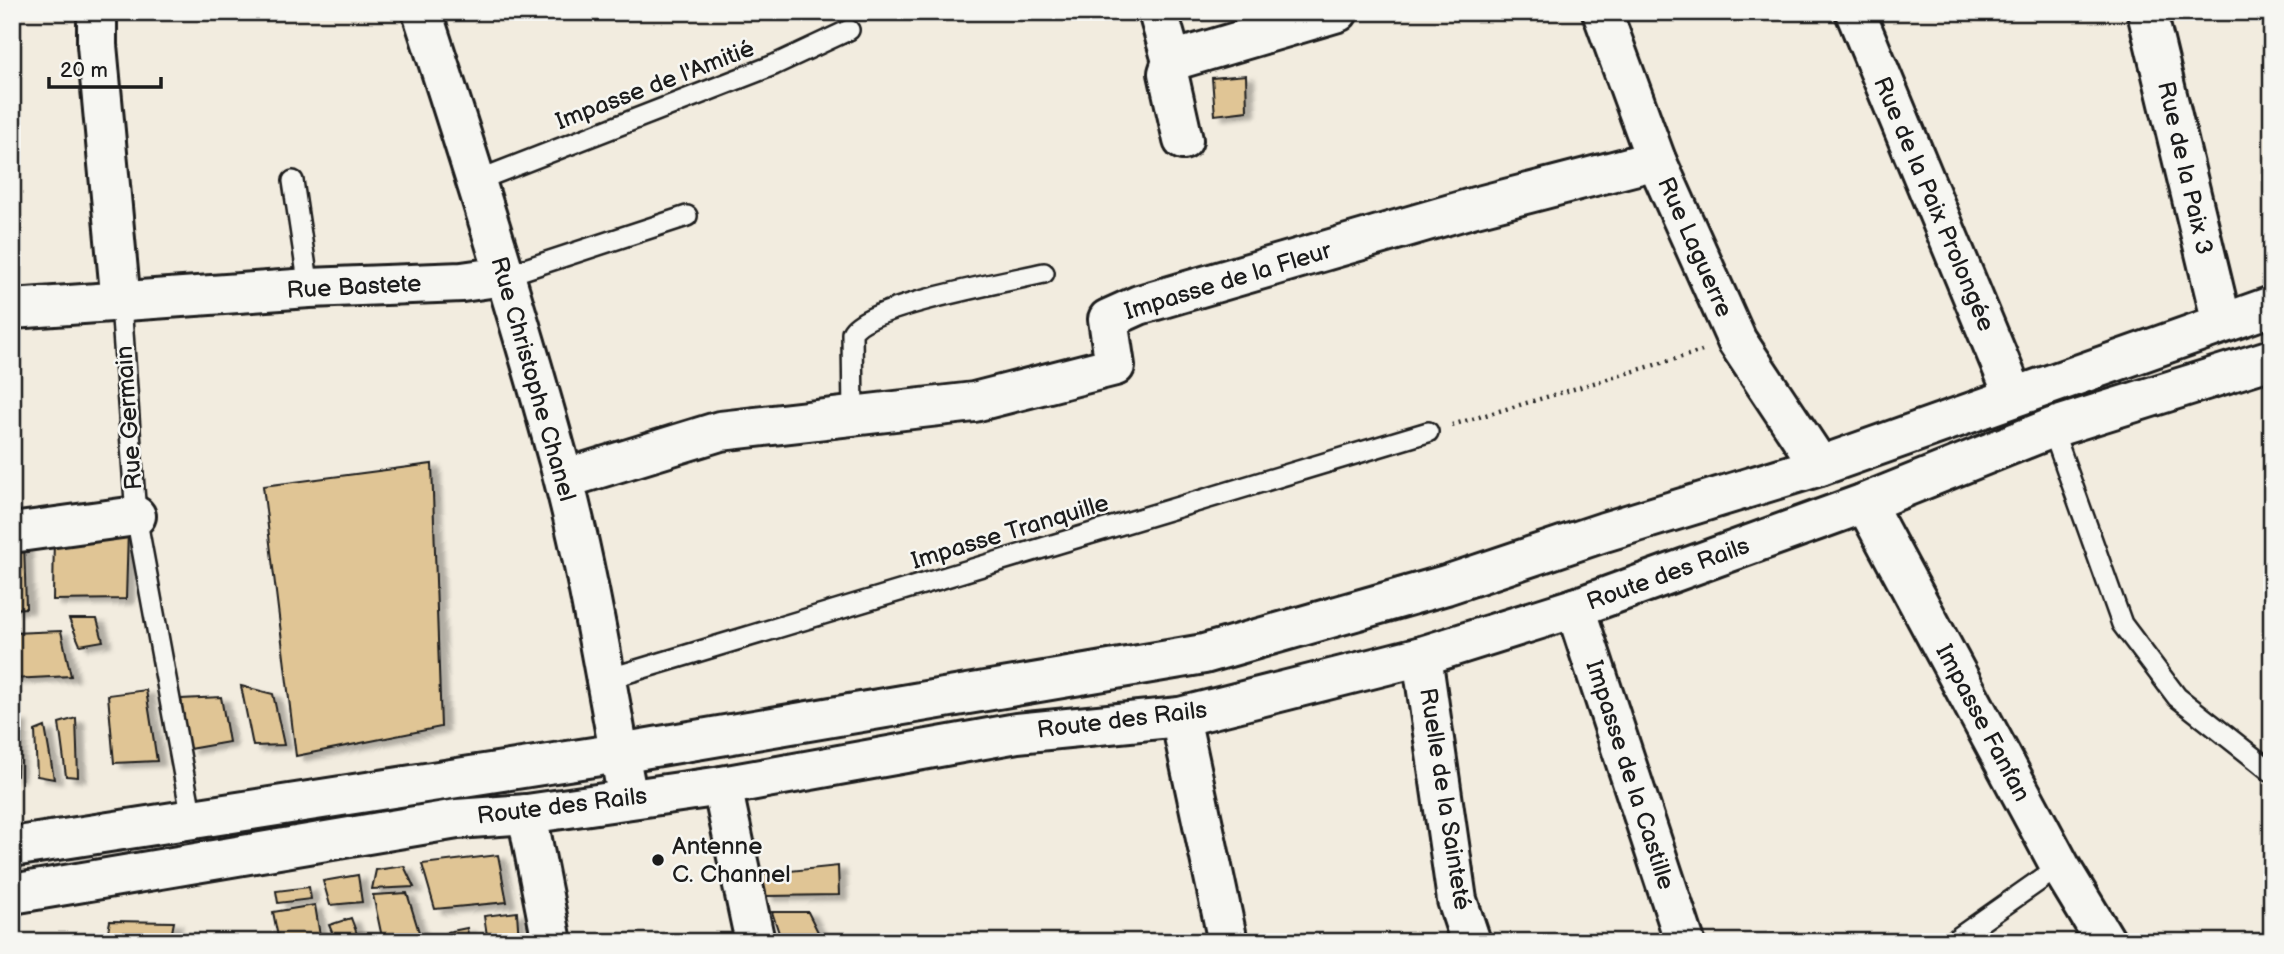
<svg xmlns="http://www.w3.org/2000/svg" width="2284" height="954" font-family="'Balsamiq Sans',sans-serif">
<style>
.building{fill:#e0c595;stroke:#1c1c1c;stroke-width:2;filter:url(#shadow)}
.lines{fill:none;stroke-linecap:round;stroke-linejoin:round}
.service-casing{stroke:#1c1c1c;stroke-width:24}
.minor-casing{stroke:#1c1c1c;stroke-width:44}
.tertiary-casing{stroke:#1c1c1c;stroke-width:44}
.primary-casing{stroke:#1c1c1c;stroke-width:44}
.path{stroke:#1c1c1c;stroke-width:4.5;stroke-dasharray:2 5;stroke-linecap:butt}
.service{stroke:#f6f6f2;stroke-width:19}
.minor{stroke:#f6f6f2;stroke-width:38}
.tertiary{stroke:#f6f6f2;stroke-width:38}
.primary{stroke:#f6f6f2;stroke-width:38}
.poi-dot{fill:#1c1c1c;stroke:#f6f6f2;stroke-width:2.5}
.labels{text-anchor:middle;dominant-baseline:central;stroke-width:5;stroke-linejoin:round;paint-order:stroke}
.street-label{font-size:24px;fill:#1c1c1c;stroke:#f6f6f2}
.poi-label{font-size:24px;fill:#1c1c1c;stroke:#f6f6f2;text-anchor:start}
</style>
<defs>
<filter id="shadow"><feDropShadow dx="8" dy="4.5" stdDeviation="2" flood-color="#0004"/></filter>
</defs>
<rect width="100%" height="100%" fill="#f2ecdf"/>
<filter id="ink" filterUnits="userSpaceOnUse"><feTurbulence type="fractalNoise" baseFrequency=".0143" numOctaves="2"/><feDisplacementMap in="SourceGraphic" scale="14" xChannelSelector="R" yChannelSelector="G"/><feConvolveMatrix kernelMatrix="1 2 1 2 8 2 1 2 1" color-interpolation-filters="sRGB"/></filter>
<g filter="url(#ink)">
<g class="building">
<polygon points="1246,75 1247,111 1215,115 1212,78"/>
<polygon points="432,464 441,727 296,756 263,486"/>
<polygon points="128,529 126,599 53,600 54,532"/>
<polygon points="24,543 26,608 12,609 12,544"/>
<polygon points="69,619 97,619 103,641 80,645"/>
<polygon points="61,631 71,676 12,679 12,633"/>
<polygon points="241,686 273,694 284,745 253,746"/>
<polygon points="146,690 157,761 114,763 108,695"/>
<polygon points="221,697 229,742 189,749 181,699"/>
<polygon points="19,718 17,776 12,777 12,719"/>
<polygon points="76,718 78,777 66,776 59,723"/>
<polygon points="45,727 54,779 37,776 35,731"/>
<polygon points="498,855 507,902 435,909 422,864"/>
<polygon points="404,866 414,887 372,889 376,870"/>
<polygon points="838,866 839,895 766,896 760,874"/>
<polygon points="358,875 362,902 330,905 323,881"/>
<polygon points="309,887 311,899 278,903 276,891"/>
<polygon points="407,893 422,942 383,942 373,895"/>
<polygon points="315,905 321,942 279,942 273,912"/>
<polygon points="517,912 519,942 488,942 484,916"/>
<polygon points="772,912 808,912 823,942 782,942"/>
<polygon points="351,918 360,942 336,942 329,925"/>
<polygon points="110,921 174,922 170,942 106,942"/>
<polygon points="467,928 469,942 450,942 447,932"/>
</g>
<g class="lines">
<defs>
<g id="service">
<polyline points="293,181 309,288"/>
<polyline points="476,181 774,65 849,30"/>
<polyline points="504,276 687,216"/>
<polyline points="121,304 136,516 192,819"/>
<path d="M853,417L852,333C865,306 1010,281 1044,273"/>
<polyline points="2052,428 2122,624 2177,697 2272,772"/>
<polyline points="607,679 1428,432"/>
<polyline points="1952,942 2060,866"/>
</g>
<g id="minor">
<polyline points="97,12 97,45 121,304"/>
<polyline points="1158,12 1172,61 1168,73 1183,140"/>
<polyline points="1602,12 1656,160 1737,341 1820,466"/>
<polyline points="1855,12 2014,396"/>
<polyline points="2147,12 2222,323"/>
<polyline points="1172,61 1338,12"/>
<polyline points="12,309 309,288 462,282 504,276"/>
<polyline points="564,479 720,431 974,402 1115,366 1108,319 1139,305 1475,207 1656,160"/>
<polyline points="1865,503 2060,866 2106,942"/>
<polyline points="12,533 136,516"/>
<polyline points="1575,608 1685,942"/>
<polyline points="1422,656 1457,900 1471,942"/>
<polyline points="1180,717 1228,942"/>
<polyline points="722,786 755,942"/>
<polyline points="527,814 552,942"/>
</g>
<path id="tertiary" d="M422,12C472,166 521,321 563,477C591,583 607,692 628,799"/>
<g id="primary">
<polyline points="12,847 619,753 1204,654 1446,585 1604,532 1820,466 2272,306"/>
<polyline points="12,894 457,819 527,814 722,786 1017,733 1180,717 1422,656 1575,608 1865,503 2052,428 2272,359"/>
</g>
</defs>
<use href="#service" class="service-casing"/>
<use href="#minor" class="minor-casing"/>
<use href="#tertiary" class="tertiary-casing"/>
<use href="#primary" class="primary-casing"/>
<polyline class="path" points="1452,425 1702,351"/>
<use href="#service" class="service"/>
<use href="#minor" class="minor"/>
<use href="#tertiary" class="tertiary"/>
<use href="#primary" class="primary"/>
</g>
</g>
<circle class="poi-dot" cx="658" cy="860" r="7"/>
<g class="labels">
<g class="street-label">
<text transform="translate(655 85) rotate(-21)">Impasse de l'Amitié</text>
<text transform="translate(2185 168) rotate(77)">Rue de la Paix 3</text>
<text transform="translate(1934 204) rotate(67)">Rue de la Paix Prolongée</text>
<text transform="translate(1695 247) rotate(66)">Rue Laguerre</text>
<text transform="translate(1228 281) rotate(-17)">Impasse de la Fleur</text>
<text transform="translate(354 287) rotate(-3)">Rue Bastete</text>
<text transform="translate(533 379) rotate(74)">Rue Christophe Chanel</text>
<text transform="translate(129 418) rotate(-94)">Rue Germain</text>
<text transform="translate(1010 532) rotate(-17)">Impasse Tranquille</text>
<text transform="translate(1668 574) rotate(-20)">Route des Rails</text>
<text transform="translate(1122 720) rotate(-7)">Route des Rails</text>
<text transform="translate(1983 723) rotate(62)">Impasse Fanfan</text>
<text transform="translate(1630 775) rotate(72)">Impasse de la Castille</text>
<text transform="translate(1445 799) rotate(81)">Ruelle de la Sainteté</text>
<text transform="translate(562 806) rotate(-7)">Route des Rails</text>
</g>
<g class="poi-label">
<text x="672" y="846">Antenne<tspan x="672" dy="28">C. Channel</tspan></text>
</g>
</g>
<rect width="2284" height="954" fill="none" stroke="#f6f6f2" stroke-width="42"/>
<rect x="21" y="21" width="2242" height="912" fill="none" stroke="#1c1c1c" stroke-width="2.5" filter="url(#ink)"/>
<path d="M49 77v10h112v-10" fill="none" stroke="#1c1c1c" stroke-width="3.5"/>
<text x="60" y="77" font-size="21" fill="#1c1c1c" stroke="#f6f6f2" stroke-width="5" paint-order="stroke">20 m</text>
</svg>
